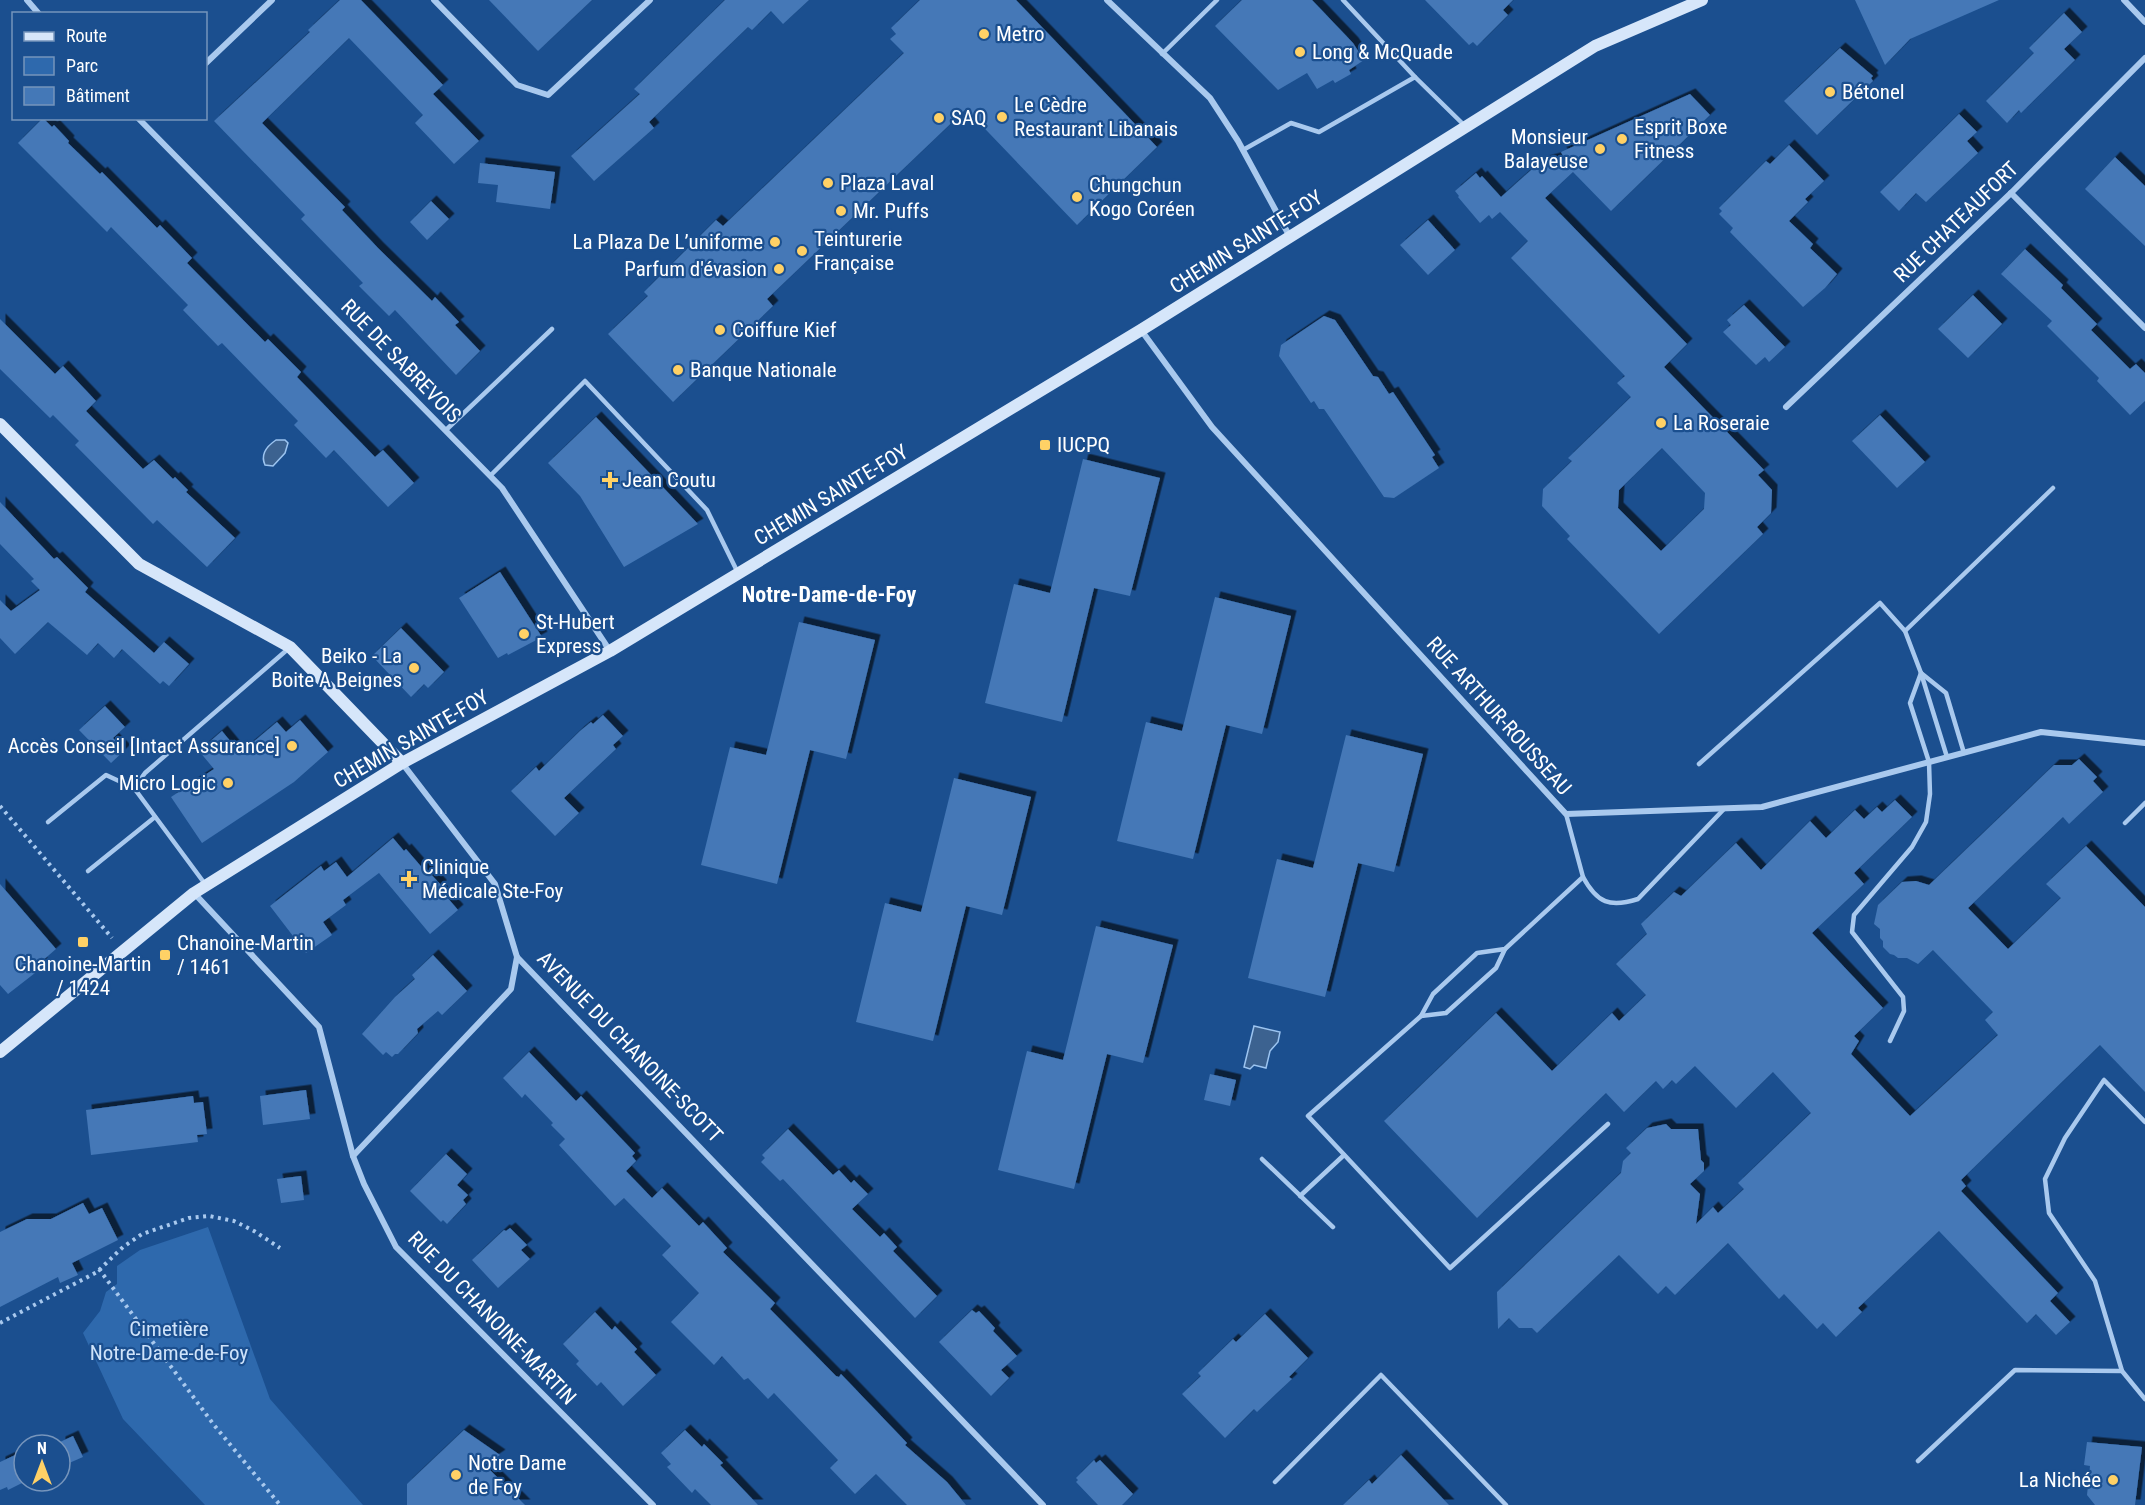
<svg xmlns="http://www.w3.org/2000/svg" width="2145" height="1505" font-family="'Roboto Condensed',sans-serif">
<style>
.green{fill:#2e69ad}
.water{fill:#3c6290;stroke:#9cc4f0;stroke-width:1.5}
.building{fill:#4478b7;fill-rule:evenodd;filter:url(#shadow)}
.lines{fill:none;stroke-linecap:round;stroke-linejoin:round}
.path{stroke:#a9c9ee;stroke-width:4;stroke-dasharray:3 4.5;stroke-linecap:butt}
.lane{stroke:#a9c9ee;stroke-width:4.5}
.street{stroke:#a9c9ee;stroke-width:6}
.secondary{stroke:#d6e6fa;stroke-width:12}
.poi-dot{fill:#ffd166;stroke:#1b4f8f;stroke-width:2}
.labels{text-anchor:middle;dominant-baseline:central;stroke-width:4.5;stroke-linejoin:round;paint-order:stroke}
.poi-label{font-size:21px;fill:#fff;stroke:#1b4f8f;text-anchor:start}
.street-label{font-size:21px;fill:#fff;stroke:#1b4f8f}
.park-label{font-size:21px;fill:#cfe3fa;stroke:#1b4f8f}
.neighbourhood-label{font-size:22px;font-weight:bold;fill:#fff;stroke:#1b4f8f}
</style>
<defs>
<filter id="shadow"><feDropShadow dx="5.5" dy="-5.5" stdDeviation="0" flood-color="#0009"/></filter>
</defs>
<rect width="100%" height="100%" fill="#1b4f8f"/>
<polygon class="green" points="208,1227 270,1399 363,1505 205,1505 123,1419 83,1333 100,1311 106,1292 117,1284 117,1266 140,1250"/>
<g class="water">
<path d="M276,440H285L288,443L285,453L273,466L265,465C260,454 267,446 276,440Z"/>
<polygon points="1254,1026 1280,1032 1278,1042 1270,1051 1266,1068 1254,1065 1250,1069 1244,1067"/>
</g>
<g class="building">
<polygon points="340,0 361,0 443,85 433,94 479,141 454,164 415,123 423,115 349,38 262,123 345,207 342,210 378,248 432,301 435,297 459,322 455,325 480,351 456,375 395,310 389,316 359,286 363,283 301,219 305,215 214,121 310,32 308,30"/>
<polygon points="489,0 592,0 538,51"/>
<polygon points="725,0 809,0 783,24 771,11 752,30 748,27 649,122 654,128 594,181 571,156 640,94 634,89"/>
<polygon points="920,0 1016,0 1157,147 1077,225 966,109 767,299 773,306 673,402 608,334 648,296 644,292 716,220 723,226 904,53 890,39 896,34 891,28"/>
<polygon points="1242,0 1312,0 1353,43 1364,60 1349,70 1351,74 1335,83 1333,80 1317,89 1307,73 1278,90 1215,26"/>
<polygon points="1425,0 1513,0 1503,10 1508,15 1477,46 1473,42 1469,45"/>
<polygon points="1855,0 1999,0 1910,39 1885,65"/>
<polygon points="2064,13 2082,32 2064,49 2075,60 2021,113 2019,110 2007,123 1986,101 2034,53 2029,48"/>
<polygon points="1840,48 1873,76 1871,78 1873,81 1817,135 1784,101"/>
<path d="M1690,94L1710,115L1611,211L1573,172L1545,198L1687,344L1664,367L1764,470L1758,475L1772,490L1771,513L1757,527L1763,534L1659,634L1567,539L1570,536L1542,506L1543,489L1572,461L1568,458L1631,397L1617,383L1625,376L1511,258L1528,241L1500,212L1492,219L1489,215L1480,223L1458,197L1459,196L1455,191L1476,173L1480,178L1482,176L1501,197L1540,162L1563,156L1561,152ZM1662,448L1705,493L1704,509L1661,551L1618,508L1619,490Z"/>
<polygon points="1959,114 1977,132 1967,141 1978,153 1926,202 1916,193 1899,211 1880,192"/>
<polygon points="43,118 52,127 54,125 69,141 68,143 100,174 102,172 157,228 160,225 192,258 187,263 265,342 268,339 301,372 297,377 375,457 383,450 414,483 388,507 334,450 326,458 294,425 298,421 222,343 218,346 183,310 188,305 111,227 107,232 18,143"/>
<polygon points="1789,145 1824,181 1805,199 1808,202 1789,221 1813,244 1810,248 1837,274 1825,288 1803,307 1730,232 1733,228 1719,214 1722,211 1719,208 1766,161 1770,164"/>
<polygon points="2115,157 2145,186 2145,246 2085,189"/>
<polygon points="480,163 555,172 550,209 496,202 498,185 478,183"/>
<polygon points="431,201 449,219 427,240 410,222"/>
<polygon points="1428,220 1455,250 1428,275 1400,245"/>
<polygon points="2025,249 2063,285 2061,288 2097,324 2091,330 2130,369 2136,364 2145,373 2145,401 2130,415 2097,381 2099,378 2047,326 2052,321 2001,274"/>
<polygon points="1973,295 2002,324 1968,358 1938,329"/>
<polygon points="1744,305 1785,347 1769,362 1765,357 1756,365 1723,332 1731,325 1727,320"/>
<polygon points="1324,316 1335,320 1373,376 1378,377 1389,394 1393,392 1435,455 1432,457 1439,468 1394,498 1384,497 1324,409 1319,409 1314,401 1311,403 1279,356 1281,345"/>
<polygon points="0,319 55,374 63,366 96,401 86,411 143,469 154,460 173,479 175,477 188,490 186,492 235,538 207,567 157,520 153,524 75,445 79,441 53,415 50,418 0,369"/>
<polygon points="1880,415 1925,462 1897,488 1852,441"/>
<polygon points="596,417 698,524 624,567 580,496 548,463"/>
<polygon points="1083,459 1160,478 1130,596 1094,588 1062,722 985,703 1014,584 1050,593"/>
<polygon points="0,502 54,559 57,557 88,588 85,592 154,653 164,642 189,664 169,686 163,681 160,684 122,649 114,658 98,643 87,655 48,622 15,654 0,638 0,600 11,611 40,590 31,581 34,579 0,544"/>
<polygon points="500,572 542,637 508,655 507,653 498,658 459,598"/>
<polygon points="1215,597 1291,616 1262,734 1226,725 1193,859 1117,841 1146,722 1182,731"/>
<polygon points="799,622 875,640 846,759 810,750 777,884 701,865 730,747 766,755"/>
<polygon points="401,628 444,672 428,688 424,684 411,697 372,656"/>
<polygon points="105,706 125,727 113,738 125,750 111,763 79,730"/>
<polygon points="603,715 623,736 613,745 616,749 564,798 579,813 555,836 511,791 536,767 539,771 580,731 591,722 593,724"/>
<polygon points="300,720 328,752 294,782 202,843 171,797 214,769 199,751 222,731 240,753 277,722 286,732"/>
<polygon points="1346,735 1423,754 1394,872 1358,863 1325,997 1248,978 1277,859 1313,868"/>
<polygon points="2079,759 2097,777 2093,781 2103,792 2069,824 2063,817 1968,908 2008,949 2061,898 2046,884 2086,846 2145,907 2145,1092 2100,1045 1961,1180 1966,1186 1961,1191 2058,1293 2050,1301 2070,1322 2056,1335 2036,1314 2027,1323 1939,1231 1858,1308 1862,1312 1836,1337 1823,1323 1817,1329 1784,1294 1779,1299 1728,1243 1675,1295 1666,1286 1658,1294 1619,1255 1537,1333 1532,1328 1519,1328 1509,1318 1498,1329 1497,1292 1621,1173 1623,1161 1631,1153 1626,1148 1647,1128 1666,1124 1671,1129 1698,1129 1701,1160 1704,1163 1704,1171 1690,1184 1700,1194 1696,1224 1713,1207 1718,1213 1744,1189 1738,1183 1811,1113 1773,1072 1736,1108 1695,1066 1676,1084 1672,1080 1663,1089 1656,1081 1624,1112 1606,1093 1477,1218 1384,1121 1496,1013 1552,1071 1612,1013 1619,1021 1646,995 1616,964 1647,934 1641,924 1674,892 1681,896 1736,843 1761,870 1810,821 1826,838 1855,810 1864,819 1877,807 1882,812 1895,800 1912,817 1854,873 1864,884 1812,933 1883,1008 1854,1036 1859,1041 1851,1054 1910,1116 1998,1035 1985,1020 1993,1012 1933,950 1918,964 1907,958 1898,958 1894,955 1890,954 1883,947 1883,941 1880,938 1880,929 1874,924 1878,905 1902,882 1916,881 1929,885 2054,765 2072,765"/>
<polygon points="954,778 1031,797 1002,915 966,906 933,1041 856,1022 885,903 921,912"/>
<polygon points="393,838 404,851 406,849 425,871 427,870 441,885 440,889 458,910 430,934 379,873 343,900 346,905 323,922 332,935 306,953 270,906 321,866 324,871 336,862 347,877"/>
<polygon points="0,884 56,949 41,962 44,966 8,994 0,985"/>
<polygon points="1096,926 1173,945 1143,1063 1107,1054 1074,1189 998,1170 1027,1051 1063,1060"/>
<polygon points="433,955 467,991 442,1015 438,1011 417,1029 418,1033 398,1054 395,1054 392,1057 386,1052 383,1055 362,1034 395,997 415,979 412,975"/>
<polygon points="529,1052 576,1101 581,1096 635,1153 632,1156 636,1161 626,1171 652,1198 662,1188 699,1226 703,1222 727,1248 723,1252 775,1303 770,1309 836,1376 839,1377 841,1374 907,1443 905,1445 947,1482 966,1505 907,1505 876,1474 855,1494 830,1468 838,1460 774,1393 768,1399 748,1378 744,1380 722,1356 714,1365 671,1322 699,1293 662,1255 671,1246 624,1198 615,1206 559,1145 565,1139 551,1125 553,1123 525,1094 522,1098 503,1078"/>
<polygon points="1210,1074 1236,1080 1230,1106 1204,1100"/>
<polygon points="306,1090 310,1119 263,1125 260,1096"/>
<polygon points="193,1096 194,1103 203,1102 207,1134 197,1135 198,1142 91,1155 86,1110"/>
<polygon points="788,1129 833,1175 839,1170 851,1183 854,1180 868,1194 852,1209 880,1237 884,1233 897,1247 893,1251 937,1296 915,1318 783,1179 780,1181 761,1162 765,1158 762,1155"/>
<polygon points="446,1154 467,1174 457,1185 468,1195 463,1200 466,1204 447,1224 443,1220 441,1222 410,1191"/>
<polygon points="301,1176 304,1200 281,1203 277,1179"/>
<polygon points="83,1203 89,1214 102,1208 118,1240 72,1263 78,1275 60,1283 58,1277 0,1307 0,1232 27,1219 51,1219"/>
<polygon points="510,1228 527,1245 521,1250 530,1259 498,1288 472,1260 504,1230 506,1231"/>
<polygon points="972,1310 976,1313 979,1311 995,1328 993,1331 1017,1356 1001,1370 1009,1378 991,1396 939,1342"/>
<polygon points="595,1312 612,1330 615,1326 637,1349 634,1352 656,1375 623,1406 601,1382 597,1386 576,1364 579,1361 563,1344"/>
<polygon points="1265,1314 1308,1358 1289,1377 1292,1379 1278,1392 1257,1412 1254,1409 1225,1438 1182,1394 1201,1376 1198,1373 1233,1339 1236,1342"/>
<polygon points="464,1430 500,1455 485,1465 525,1505 407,1505 407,1484"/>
<polygon points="685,1430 702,1447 704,1444 723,1463 720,1465 758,1505 711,1505 695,1489 692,1493 667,1467 671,1464 661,1453"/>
<polygon points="73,1436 83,1457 60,1467 60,1442"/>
<polygon points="2087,1442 2142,1447 2135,1505 2095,1505 2087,1495 2090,1466 2084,1465"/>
<polygon points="24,1451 24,1482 8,1490 7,1487 0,1490 0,1462"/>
<polygon points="1401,1455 1449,1505 1343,1505 1369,1480 1372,1484"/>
<polygon points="1094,1460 1096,1463 1100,1460 1133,1494 1122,1505 1098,1505 1076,1482 1078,1480 1076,1478"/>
</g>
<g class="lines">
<g class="path">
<polyline points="0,806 112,938"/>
<polyline points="99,1269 214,1425 280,1505"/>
<polyline points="0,1323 97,1272 123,1247 142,1234 189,1218 209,1216 234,1221 254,1231 280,1248"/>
</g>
<g class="lane">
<polyline points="1343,0 1415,77"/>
<polyline points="1162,54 1217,0"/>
<polyline points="1243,150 1291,123 1319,132 1415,77 1464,125"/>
<polyline points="446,430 552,329"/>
<polyline points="490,476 585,381 707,510 738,573"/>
<polyline points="1905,631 2053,488"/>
<polyline points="1921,673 1946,693 1964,753"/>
<polyline points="1699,764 1880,603 1905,631 1921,673 1947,757"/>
<polyline points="1566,814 1583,877 1505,949 1477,953 1433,994 1421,1016 1308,1116 1450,1268 1608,1124"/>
<polyline points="48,822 106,775 134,788"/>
<polyline points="2125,823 2145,803"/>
<polyline points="88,871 155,817"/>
<path d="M1583,877C1597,903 1610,908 1638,899L1724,809"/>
<polyline points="205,884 134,788 145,773 288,649"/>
<polyline points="1421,1016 1446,1013 1496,968 1505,949"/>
<polyline points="1890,1041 1904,1011 1903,997 1852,932 1854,915 1912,847 1926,822 1930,794 1929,762 1910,703 1921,673"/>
<polyline points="2145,1122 2104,1080 2065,1138 2045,1179 2049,1213 2095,1281 2122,1371 2145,1399"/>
<polyline points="1262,1159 1333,1227"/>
<polyline points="1300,1196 1344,1155"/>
<polyline points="1918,1461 2015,1370 2122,1371"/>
<polyline points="1275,1482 1381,1375 1506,1505"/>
</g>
<g class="street">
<polyline points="27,0 39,14"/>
<polyline points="434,0 517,85 548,95 650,0"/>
<polyline points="1107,0 1210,98 1238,141 1290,237"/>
<polyline points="2124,0 2145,22"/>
<polyline points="206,63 272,0"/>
<polyline points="138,118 502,488 610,651"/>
<polyline points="2011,193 2145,328"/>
<polyline points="1141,330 1212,427 1566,814 1762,807 2041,732 2145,743"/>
<polyline points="1786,407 2011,193 2145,58"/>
<polyline points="402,763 495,884 517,957 1043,1505"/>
<polyline points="194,893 319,1027 353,1156 364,1184 396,1247 653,1505"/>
<polyline points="353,1156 511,989 517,957"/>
</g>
<g class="secondary">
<polyline points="0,424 139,564 290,647 402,763"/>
<polyline points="0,1052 194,893 402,763 610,651 1141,330 1595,46 1702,0"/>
</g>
</g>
<g class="poi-dot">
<circle cx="984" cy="34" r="6"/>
<circle cx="1300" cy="52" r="6"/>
<circle cx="1830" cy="92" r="6"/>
<circle cx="1002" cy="117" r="6"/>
<circle cx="939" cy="118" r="6"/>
<circle cx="1622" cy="139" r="6"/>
<circle cx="1600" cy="149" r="6"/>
<circle cx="828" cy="183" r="6"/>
<circle cx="1077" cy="197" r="6"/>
<circle cx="841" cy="211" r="6"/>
<circle cx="775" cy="242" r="6"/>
<circle cx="802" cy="251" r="6"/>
<circle cx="779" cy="269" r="6"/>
<circle cx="720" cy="330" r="6"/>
<circle cx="678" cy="370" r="6"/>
<circle cx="1661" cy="423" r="6"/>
<rect x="1039" y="439" width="12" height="12" rx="3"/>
<path d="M607 471h6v6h6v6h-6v6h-6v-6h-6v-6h6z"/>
<circle cx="524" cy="634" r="6"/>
<circle cx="414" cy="668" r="6"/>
<circle cx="292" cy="746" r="6"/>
<circle cx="228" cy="783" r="6"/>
<path d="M406 870h6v6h6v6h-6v6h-6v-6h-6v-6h6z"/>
<rect x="77" y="936" width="12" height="12" rx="3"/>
<rect x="159" y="949" width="12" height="12" rx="3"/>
<circle cx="456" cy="1475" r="6"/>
<circle cx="2113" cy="1480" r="6"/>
</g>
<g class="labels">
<g class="poi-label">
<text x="996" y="34">Metro</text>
<text x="1312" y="52">Long &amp; McQuade</text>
<text x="1842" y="92">Bétonel</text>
<text x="1014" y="105">Le Cèdre<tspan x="1014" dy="24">Restaurant Libanais</tspan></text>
<text x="951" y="118">SAQ</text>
<text x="1634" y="127">Esprit Boxe<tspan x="1634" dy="24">Fitness</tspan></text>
<text x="1588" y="137" text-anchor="end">Monsieur<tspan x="1588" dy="24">Balayeuse</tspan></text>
<text x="840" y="183">Plaza Laval</text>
<text x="1089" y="185">Chungchun<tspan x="1089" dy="24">Kogo Coréen</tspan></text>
<text x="853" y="211">Mr. Puffs</text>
<text x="814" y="239">Teinturerie<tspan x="814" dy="24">Française</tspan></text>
<text x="763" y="242" text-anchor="end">La Plaza De L’uniforme</text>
<text x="767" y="269" text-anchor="end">Parfum d'évasion</text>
<text x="732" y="330">Coiffure Kief</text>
<text x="690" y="370">Banque Nationale</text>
<text x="1673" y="423">La Roseraie</text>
<text x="1057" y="445">IUCPQ</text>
<text x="622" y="480">Jean Coutu</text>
<text x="536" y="622">St-Hubert<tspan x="536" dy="24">Express</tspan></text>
<text x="402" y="656" text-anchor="end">Beiko - La<tspan x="402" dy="24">Boite A Beignes</tspan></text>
<text x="280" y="746" text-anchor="end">Accès Conseil [Intact Assurance]</text>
<text x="216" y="783" text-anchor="end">Micro Logic</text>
<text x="422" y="867">Clinique<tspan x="422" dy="24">Médicale Ste-Foy</tspan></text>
<text x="177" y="943">Chanoine-Martin<tspan x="177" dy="24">/ 1461</tspan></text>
<text x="83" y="964" text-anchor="middle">Chanoine-Martin<tspan x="83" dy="24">/ 1424</tspan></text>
<text x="468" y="1463">Notre Dame<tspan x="468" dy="24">de Foy</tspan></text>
<text x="2101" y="1480" text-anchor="end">La Nichée</text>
</g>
<g class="street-label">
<text transform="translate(1956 222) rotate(-44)">RUE CHATEAUFORT</text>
<text transform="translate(1246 242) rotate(-32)">CHEMIN SAINTE-FOY</text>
<text transform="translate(401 361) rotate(46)">RUE DE SABREVOIS</text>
<text transform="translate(831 495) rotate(-31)">CHEMIN SAINTE-FOY</text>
<text transform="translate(1499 716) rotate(48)">RUE ARTHUR-ROUSSEAU</text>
<text transform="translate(411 739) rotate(-30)">CHEMIN SAINTE-FOY</text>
<text transform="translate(630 1047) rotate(46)">AVENUE DU CHANOINE-SCOTT</text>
<text transform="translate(492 1318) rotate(46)">RUE DU CHANOINE-MARTIN</text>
</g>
<g class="park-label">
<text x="169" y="1329">Cimetière<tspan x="169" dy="24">Notre-Dame-de-Foy</tspan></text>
</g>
<g class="neighbourhood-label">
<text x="829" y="594">Notre-Dame-de-Foy</text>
</g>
</g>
<rect x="12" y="12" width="195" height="108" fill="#1b4f8f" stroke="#7695bc" stroke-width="1.5"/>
<rect x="24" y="32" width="30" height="9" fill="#d6e6fa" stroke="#7695bc" stroke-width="1.5"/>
<text x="66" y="42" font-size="18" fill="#ffffff">Route</text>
<rect x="24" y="57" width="30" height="18" fill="#2e69ad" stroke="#7695bc" stroke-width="1.5"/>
<text x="66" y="72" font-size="18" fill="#ffffff">Parc</text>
<rect x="24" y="87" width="30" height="18" fill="#4478b7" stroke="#7695bc" stroke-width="1.5"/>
<text x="66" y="102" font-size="18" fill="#ffffff">Bâtiment</text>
<g transform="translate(42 1463)"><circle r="28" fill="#1b4f8f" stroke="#7695bc" stroke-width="1.5"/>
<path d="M0-4.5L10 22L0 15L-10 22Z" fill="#ffd166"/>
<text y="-9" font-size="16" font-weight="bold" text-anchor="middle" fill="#ffffff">N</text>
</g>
</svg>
